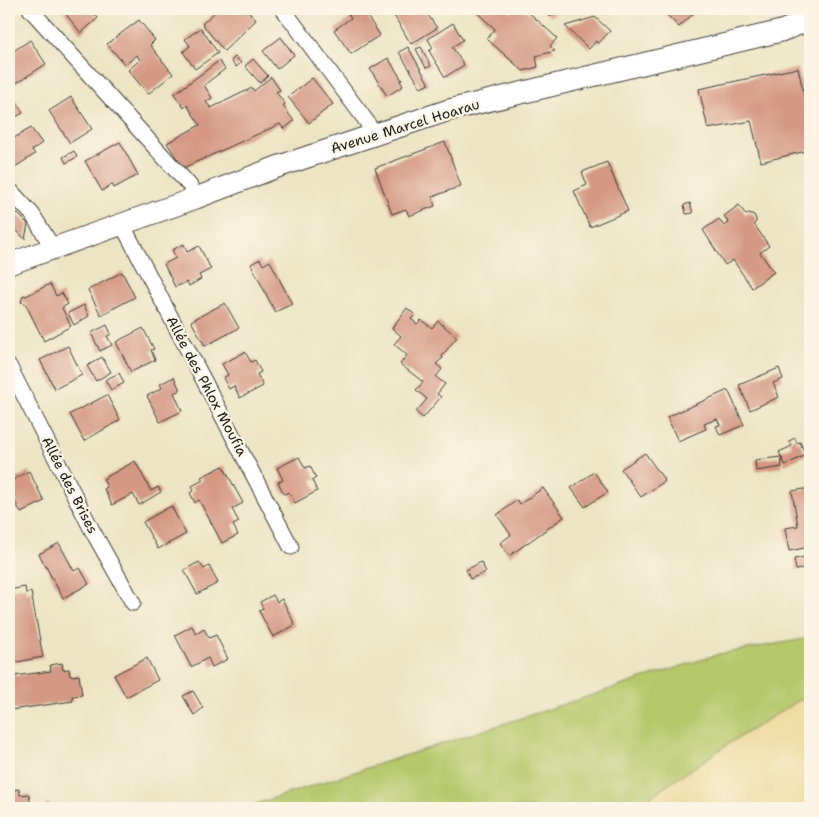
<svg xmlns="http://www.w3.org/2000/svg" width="819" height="817" font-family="'Shantell Sans',sans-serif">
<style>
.green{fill:#b6c86b;stroke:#697244}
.sand{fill:#eeda9e;stroke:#857b5d}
.building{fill:#d49884}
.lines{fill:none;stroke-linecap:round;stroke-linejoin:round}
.street-casing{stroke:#3b3a35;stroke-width:17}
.secondary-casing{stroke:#3b3a35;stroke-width:23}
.street{stroke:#fff;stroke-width:15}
.secondary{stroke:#fff;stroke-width:21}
.labels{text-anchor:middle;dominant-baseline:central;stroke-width:4.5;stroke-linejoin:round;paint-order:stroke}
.street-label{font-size:14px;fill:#1c1c1c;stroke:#fcf5e5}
</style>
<rect width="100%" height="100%" fill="#fcf5e5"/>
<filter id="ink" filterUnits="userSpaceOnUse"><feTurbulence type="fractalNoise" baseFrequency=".02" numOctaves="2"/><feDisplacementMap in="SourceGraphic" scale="10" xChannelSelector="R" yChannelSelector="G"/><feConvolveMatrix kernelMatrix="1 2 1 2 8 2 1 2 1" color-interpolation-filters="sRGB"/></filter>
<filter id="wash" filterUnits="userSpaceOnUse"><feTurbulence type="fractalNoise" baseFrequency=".0096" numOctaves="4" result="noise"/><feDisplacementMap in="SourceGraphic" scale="20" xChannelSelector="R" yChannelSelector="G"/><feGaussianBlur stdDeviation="1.12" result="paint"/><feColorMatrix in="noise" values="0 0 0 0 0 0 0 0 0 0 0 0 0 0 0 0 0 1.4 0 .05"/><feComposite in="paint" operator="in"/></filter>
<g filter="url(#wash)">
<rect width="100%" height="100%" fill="#ece4c3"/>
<polygon class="green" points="810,638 810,698 798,701 730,743 634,808 243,808 719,654"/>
<polygon class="sand" points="810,698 810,808 634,808 730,743 798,701"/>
<g id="blocks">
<g class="building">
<polygon points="68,9 91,9 98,18 81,33 64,12"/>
<polygon points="93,9 103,9 96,14"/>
<polygon points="218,9 246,9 256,20 224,51 202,24"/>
<polygon points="345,9 362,9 380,35 351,54 334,30 351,18"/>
<polygon points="390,9 424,9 437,28 411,44"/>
<polygon points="473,9 508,9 511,12 514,9 525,9 557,38 550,46 555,51 536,56 538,67 523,71 487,39 495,29"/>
<polygon points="544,9 560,9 550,17"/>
<polygon points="661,9 694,9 696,11 679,27"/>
<polygon points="595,17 610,31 598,44 596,41 589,49 565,26"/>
<polygon points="139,20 155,40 150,45 173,74 148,94 128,70 140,60 137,55 125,65 107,44"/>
<polygon points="453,23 463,40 452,47 464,65 445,77 429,51 433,48 428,39"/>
<polygon points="201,28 218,53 195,69 183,52 190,46 185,39"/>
<polygon points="281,37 294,55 277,69 263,51"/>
<polygon points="30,40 46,64 15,84 9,74 9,54"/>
<polygon points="408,47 429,84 421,88 399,52"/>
<polygon points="421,47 431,66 426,68 416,49"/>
<polygon points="235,57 241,63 236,67 231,61"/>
<polygon points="388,58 402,80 400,81 403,86 387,96 370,69"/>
<polygon points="253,59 268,76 260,83 245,66"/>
<polygon points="219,61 225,69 204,85 212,98 206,102 211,108 252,88 254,91 271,77 280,90 276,92 285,104 283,106 294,121 284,129 280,124 183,168 167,143 200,125 187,105 184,108 174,94"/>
<polygon points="798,68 810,122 810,150 761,162 751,121 708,129 699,89"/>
<polygon points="312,78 333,104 309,123 288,97"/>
<polygon points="9,88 23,113 9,121"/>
<polygon points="71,97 92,129 70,143 49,111"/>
<polygon points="31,128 42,143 32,150 35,154 15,167 9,157 9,141"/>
<polygon points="120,142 138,175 114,188 112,184 102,191 85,161"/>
<polygon points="445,142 461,186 432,197 435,206 409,216 406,209 392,214 375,168"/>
<polygon points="74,151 77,157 66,163 63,157"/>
<polygon points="607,162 628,211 590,227 574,191 587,185 582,172"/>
<polygon points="690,203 693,213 686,214 684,205"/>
<polygon points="9,205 28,224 25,239 9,223"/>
<polygon points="739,205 746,215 749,213 754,215 756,219 756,222 754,224 769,246 760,253 774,272 752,288 733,260 725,265 703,230 719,219 724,226 729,223 724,216"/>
<polygon points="184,244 187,252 199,246 211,269 199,275 201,279 189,286 187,282 175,287 164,264 176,258 172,250"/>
<polygon points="260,259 263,265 270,261 292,304 275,312 251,264"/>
<polygon points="122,272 135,297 101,315 88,290"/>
<polygon points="50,284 56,296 62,293 68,304 62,308 71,326 44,341 25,303 21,302 23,295 26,296"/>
<polygon points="225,303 239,328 205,346 191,321"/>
<polygon points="84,305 89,316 74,325 68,313"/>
<polygon points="407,308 415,315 411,319 417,324 421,320 432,328 438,321 457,337 442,356 443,358 436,364 442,369 436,377 445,384 437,394 441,397 423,418 416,412 427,399 416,390 423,382 400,364 407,355 394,344 401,336 392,328"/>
<polygon points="107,325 111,334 107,336 112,345 100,351 91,333"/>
<polygon points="143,328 154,349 151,350 155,360 131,372 116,342"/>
<polygon points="68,346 82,375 55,389 40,360"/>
<polygon points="245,352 251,362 255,360 261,372 257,374 263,386 240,398 234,386 229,389 223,378 228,375 222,364"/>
<polygon points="102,357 111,372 96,381 87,366"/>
<polygon points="779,368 783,379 773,383 779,397 750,410 739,385"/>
<polygon points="119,373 124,383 111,390 105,380"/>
<polygon points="174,377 180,390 174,393 182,411 160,422 147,396 162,388 160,384"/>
<polygon points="728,390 744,425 720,435 716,426 720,425 717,419 704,424 706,429 678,441 667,417"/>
<polygon points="107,395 120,420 84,441 70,414"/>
<polygon points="795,438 797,443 800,442 806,455 785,465 779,452 792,446 789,441"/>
<polygon points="645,453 665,481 641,497 621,469"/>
<polygon points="299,457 305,468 310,466 316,478 312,480 317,491 295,503 289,492 284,494 278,482 283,480 277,468"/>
<polygon points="781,457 782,467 756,471 755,460"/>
<polygon points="135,461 151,491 158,487 161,492 139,505 133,494 112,505 104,489 107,487 103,479"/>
<polygon points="223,466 243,503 232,509 239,522 233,525 238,535 222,543 199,500 195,503 190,493 194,490 192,486 203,480 201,477"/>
<polygon points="29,471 44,501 21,513 9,490 9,482"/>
<polygon points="594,472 608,492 585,507 571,488"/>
<polygon points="543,488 564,517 509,556 500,543 511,535 497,515 517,500 520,504"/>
<polygon points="810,488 810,547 789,551 785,528 798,526 792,491"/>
<polygon points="171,506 186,534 158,549 143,522"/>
<polygon points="59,543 74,571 80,568 89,584 63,598 39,554"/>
<polygon points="810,556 810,567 796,570 794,559"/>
<polygon points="199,562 204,569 209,566 218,583 197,594 184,570"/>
<polygon points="481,562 486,572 470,579 466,570"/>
<polygon points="25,587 26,593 31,592 43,657 12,663 9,645 13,644 12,636 9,637 9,590"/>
<polygon points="273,595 277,602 282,599 295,625 273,637 259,611 263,609 260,602"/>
<polygon points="192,626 196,634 204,629 209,638 216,635 228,659 212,667 208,658 191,667 175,635"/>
<polygon points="147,658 158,680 126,697 114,675"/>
<polygon points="62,663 63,670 69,669 70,676 79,675 82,695 72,696 73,701 11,710 9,693 9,671 14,670 15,676 51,671 50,665"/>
<polygon points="193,691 203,708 194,715 183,696"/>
<polygon points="19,789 20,795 29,794 31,808 9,808 9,791"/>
<polygon points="47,803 55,808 44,808"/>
</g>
</g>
</g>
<g filter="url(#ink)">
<use href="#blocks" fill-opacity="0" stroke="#3b3a35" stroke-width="1"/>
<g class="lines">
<defs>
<g id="street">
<polyline points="30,9 190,186 196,198"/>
<polyline points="283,9 367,122 372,134"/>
<polyline points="9,189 32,214 53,248"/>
<polyline points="122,224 291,547"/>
<polyline points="9,366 92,530 133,603"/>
</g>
<polyline id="secondary" points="9,264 196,198 277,167 449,110 781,31 810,20"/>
</defs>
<use href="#street" class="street-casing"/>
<use href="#secondary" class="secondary-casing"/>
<use href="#street" class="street"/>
<use href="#secondary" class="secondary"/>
</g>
</g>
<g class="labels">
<g class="street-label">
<text transform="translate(405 126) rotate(-17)">Avenue Marcel Hoarau</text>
<text transform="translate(207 386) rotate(62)">Allée des Phlox Moufia</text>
<text transform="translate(70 485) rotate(63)">Allée des Brises</text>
</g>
</g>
<rect width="819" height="817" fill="none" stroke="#fcf5e5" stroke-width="30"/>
</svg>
